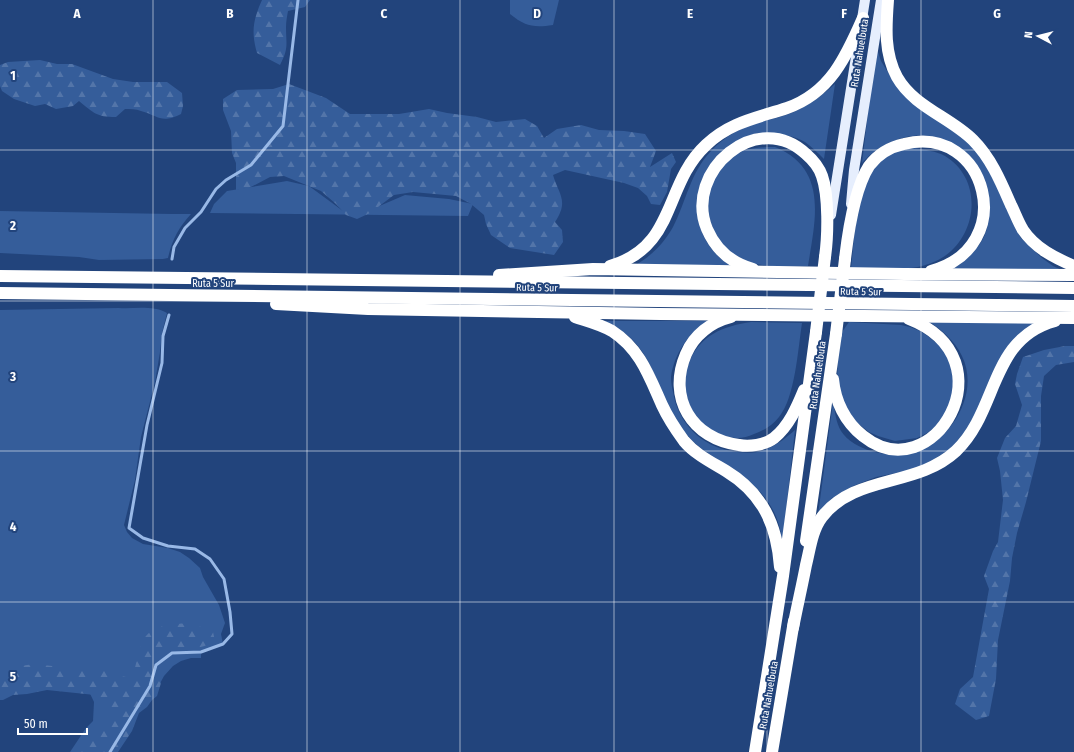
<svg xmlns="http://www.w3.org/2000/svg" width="1074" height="752" font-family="'Fira Sans Condensed',sans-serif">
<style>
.grass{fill:#355d9a}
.forest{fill:url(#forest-firs)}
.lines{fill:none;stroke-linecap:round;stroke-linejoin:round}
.stream{stroke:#99b9e7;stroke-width:3}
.primary{stroke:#e6eefd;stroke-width:10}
.motorway{stroke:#fff;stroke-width:12}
.motorway-bridge{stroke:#fff;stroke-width:12}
.grid{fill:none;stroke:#fff;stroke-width:1;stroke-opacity:0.55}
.labels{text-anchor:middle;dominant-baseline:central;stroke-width:4;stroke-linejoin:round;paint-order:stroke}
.street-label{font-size:10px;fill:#fff;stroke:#22447c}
.grid-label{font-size:13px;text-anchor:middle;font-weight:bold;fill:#fff;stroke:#22447c;stroke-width:4;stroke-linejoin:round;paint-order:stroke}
</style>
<defs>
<pattern id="forest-firs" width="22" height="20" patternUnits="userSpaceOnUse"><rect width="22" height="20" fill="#355d9a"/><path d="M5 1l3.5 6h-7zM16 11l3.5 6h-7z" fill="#5375a9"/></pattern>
</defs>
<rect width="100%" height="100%" fill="#22447c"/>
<g class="grass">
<path d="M510,0H559L553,25C533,28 525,26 510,14Z"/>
<path d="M876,46L881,61L892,79L977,148L1001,195L1013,224L1021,238L1042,258L1053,266L1066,272L951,270C968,260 987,242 988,221C988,212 984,202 982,194C981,185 981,174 977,167C974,160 966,154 960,149C929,125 887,135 862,163Z"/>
<path d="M835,84L824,159C818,153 812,147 805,142C796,137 787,135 776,134C770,133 764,133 758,133C751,134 744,138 738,141C703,158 687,201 704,237C711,250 720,260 733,267H632C649,258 663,245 673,227C686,202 690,173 711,151C725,136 743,126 763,121C772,119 781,117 789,114C807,107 821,96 835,84Z"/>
<path d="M775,147C829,169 815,221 808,266C786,266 760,269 739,258C711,244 698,199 716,173C718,169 722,167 725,164C727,161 730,157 734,155C746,148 761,147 775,147Z"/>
<path d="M915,148C925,150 936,151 945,156C986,181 977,242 936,261C910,273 879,269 851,269L854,237L859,201L870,173L888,154L904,149Z"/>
<polygon points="287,181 309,186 343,211 363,213 405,195 449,199 473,204 468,216 210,213 214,204 227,191"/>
<path d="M0,211L172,214H191C179,227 172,240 168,258L163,259L99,260L79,257L0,253Z"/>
<path d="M119,308C134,309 153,305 167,313L162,333L160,352L155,382L141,437L135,480L124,525L127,532L132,538L143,544L168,548L180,552L189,558L200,568L203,577L219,605L225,623L221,634L223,644L201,652V658H191L181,661L173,666L164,676L157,689L140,709L117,752H70L86,728L93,721L94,702L84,681L0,682V310Z"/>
<path d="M603,321H708C689,332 674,354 671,377C671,382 672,388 673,392C678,423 701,446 731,451C743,453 755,454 767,449C777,445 787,437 795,430L782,547C782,510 758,484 728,466C712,456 697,447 685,433C652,393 659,343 603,321Z"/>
<path d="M928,321L1042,323L1026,332L972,424L950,449L931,461L911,470L876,477L853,486L832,498L818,515L833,402C835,411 836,423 841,431C847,441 861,448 871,451C884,455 903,457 916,452C952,439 980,393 962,356C955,341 941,329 928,321Z"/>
<path d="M751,322L802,323C798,349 795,398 779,417C773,425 763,431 754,434C743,439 734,439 722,435C717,433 710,431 706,427C675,403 680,353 713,334C724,327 738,324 751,322Z"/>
<polygon points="849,322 901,325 910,327 920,331 929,337 945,350 954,374 951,406 935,427 927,433 917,438 895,441 878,436 869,432 856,422 842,402 837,379 838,357 842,332"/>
</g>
<g class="forest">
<path d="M262,0H310L305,7L288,11C287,16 286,22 286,27C286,44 289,48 280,65L257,53C251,32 253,20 262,0Z"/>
<path d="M40,60L57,64H72L113,79L133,82H167L182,93L183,106L181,114C161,124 159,116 141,111C136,109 130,109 125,109L116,117C96,117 94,113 79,101L73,106L56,109L45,104L35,106L14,99L2,91L0,86V65L8,62Z"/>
<path d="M289,84L326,98L350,114H399L429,109L447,113L477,117L496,122L525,119L537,126L544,138L557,129L581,125L599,130L624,131L645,134L656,151L650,167L672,153L676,162L671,169L667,192L660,205L651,204L647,196L638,188L624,183L565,170L553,175C559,195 569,201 555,222L562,230L563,242L554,255L510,248L491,235L486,224L484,215L471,204L456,196L413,192L394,195L370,213L357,219L346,215L336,204L321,191L284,176L270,177L249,188L236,190V163L232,153L231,131L223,110V99L237,90L273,89Z"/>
<polygon points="1065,346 1074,346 1074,362 1056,365 1044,376 1041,396 1041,441 1026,502 1017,533 1012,558 1010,581 998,640 996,679 989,716 976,720 955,704 960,689 973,677 989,589 984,576 993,551 998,542 1003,500 1000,471 997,458 1005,438 1016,426 1022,405 1015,384 1017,374 1023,357 1044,350"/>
<path d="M191,623L213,632L215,641C201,651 182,648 165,648L156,656L148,666L161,683L157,696L152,700L147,707L139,713L132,731L118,752H79C91,741 106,729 109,712C109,708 107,703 106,699L95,695L47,690L27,694L13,695L3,700H0V669L34,664L52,666L74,670L113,671L120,676L132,678C136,668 139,644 146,636C156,624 176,624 191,623Z"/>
</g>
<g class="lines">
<g class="stream">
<polyline points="172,259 174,247 185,228 201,212 216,189 226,180 251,165 283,126 298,0"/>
<polyline points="110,752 150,686 156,665 172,653 201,652 223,644 232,634 230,612 224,579 210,559 195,549 168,546 143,538 129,528 147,425 162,363 163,336 169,315"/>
</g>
<g class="primary">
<polyline points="851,204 854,170 881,0"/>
<polyline points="831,215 865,0"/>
</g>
<g class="motorway">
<path d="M888,0C886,27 884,53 897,77C914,107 950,117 973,140C991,158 1001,182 1011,205C1015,213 1018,222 1023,230C1035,248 1055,258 1074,266"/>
<path d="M845,259C848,233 855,188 869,166C878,154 890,147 904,144C987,123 1020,247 931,271"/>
<path d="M610,266C677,247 663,185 706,145C730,122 757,118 787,108C830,93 846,57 863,18"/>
<path d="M753,269C731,263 716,250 707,229C683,171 758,108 806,154C813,160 819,167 822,176C829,196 828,236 825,257"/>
<polyline points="499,275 593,269 904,274 1074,275"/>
<polyline points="0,276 1074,288"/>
<polyline points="0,293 1074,306"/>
<polyline points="276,304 368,309 660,314 1074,318"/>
<path d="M575,317C587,321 600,324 612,331C640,349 649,376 662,405C668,418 676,430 684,441C695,454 711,462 726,471C762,493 777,524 780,567"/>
<path d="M731,317C711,322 694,335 686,354C667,398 692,439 739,445C749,447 765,445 774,438C789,426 797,407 804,390"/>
<path d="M833,379C835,401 845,422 863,436C933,492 1012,359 909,319"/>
<polyline points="806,541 836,334"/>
<path d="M793,628C797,607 802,586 806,565C810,549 812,530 822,517C855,474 916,488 956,451C999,410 989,339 1055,321"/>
<polyline points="755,752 783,576 816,332"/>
<polyline points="772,752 794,621"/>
</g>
<g class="motorway-bridge">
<polyline points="816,332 825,257"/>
<polyline points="836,334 845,259"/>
</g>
</g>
<path class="grid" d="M153,0V752M307,0V752M460,0V752M614,0V752M767,0V752M921,0V752M0,150H1074M0,301H1074M0,451H1074M0,602H1074"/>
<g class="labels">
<g class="street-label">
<text transform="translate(860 53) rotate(-81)">Ruta Nahuelbuta</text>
<text x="213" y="284">Ruta 5 Sur</text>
<text transform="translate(537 288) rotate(1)">Ruta 5 Sur</text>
<text transform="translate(861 292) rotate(1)">Ruta 5 Sur</text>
<text transform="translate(818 375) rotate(-82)">Ruta Nahuelbuta</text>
<text transform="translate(769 695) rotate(-80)">Ruta Nahuelbuta</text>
</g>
</g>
<g class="grid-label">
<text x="77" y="18">A</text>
<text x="230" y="18">B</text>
<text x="384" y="18">C</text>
<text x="537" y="18">D</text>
<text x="690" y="18">E</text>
<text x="844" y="18">F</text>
<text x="997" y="18">G</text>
<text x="13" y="80">1</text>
<text x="13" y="230">2</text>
<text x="13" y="381">3</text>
<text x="13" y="531">4</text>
<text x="13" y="681">5</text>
</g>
<g transform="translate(1038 36) rotate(277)" stroke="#22447c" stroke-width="3" paint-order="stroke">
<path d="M0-3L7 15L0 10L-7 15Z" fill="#ffffff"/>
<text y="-6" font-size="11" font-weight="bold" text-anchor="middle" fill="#ffffff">N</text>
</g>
<path d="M18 728v6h69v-6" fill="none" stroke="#ffffff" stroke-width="2"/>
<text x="24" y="728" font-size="12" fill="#ffffff" stroke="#22447c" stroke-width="3" paint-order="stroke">50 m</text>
</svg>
